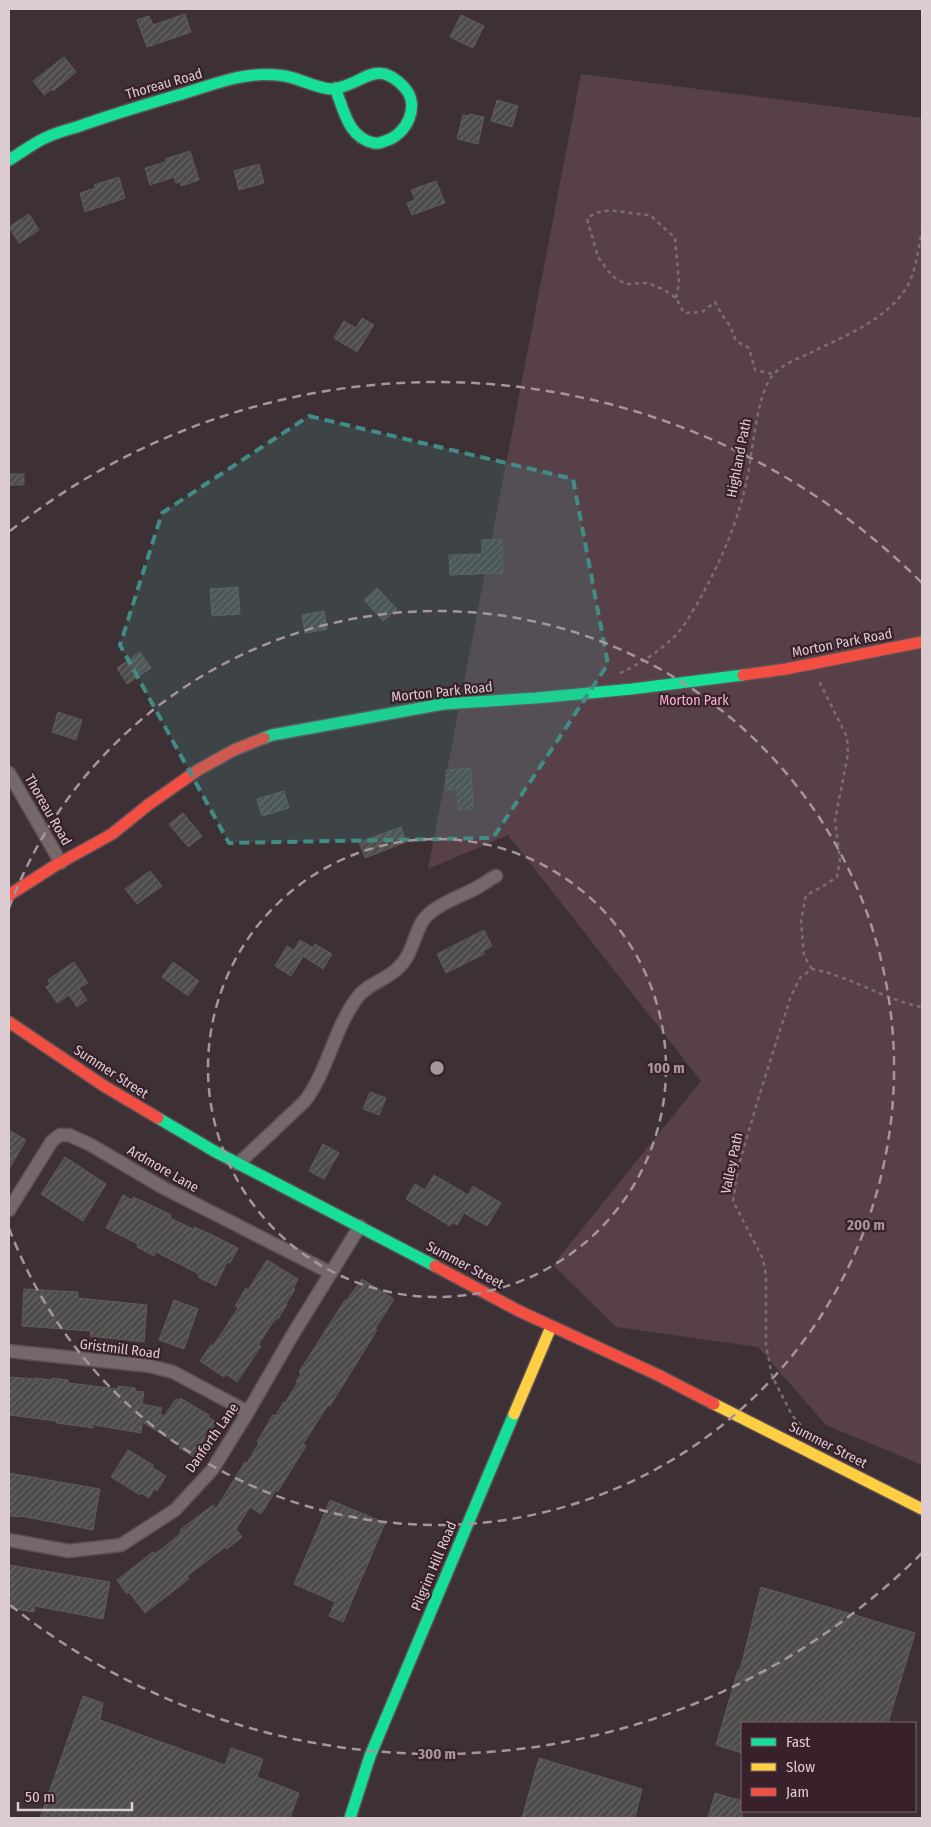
<svg xmlns="http://www.w3.org/2000/svg" width="931" height="1827" font-family="'Fira Sans Condensed',sans-serif">
<style>
.park{fill:#584049}
.building{fill:url(#building-hatch);stroke:#5e5b59}
.lines{fill:none;stroke-linecap:round;stroke-linejoin:round}
.street-casing{stroke:#5c5055;stroke-width:15}
.fast-casing{stroke:#5c5055;stroke-width:14}
.slow-casing{stroke:#5c5055;stroke-width:14}
.jam-casing{stroke:#5c5055;stroke-width:14}
.path{stroke:#796f73;stroke-width:2.5;stroke-dasharray:4 4;stroke-linecap:butt}
.street{stroke:#74686d;stroke-width:12}
.fast{stroke:#16e098;stroke-width:11}
.slow{stroke:#ffcf43;stroke-width:11}
.jam{stroke:#f24e42;stroke-width:11}
.marked{fill:#428c87;fill-opacity:0.2;stroke:#428c87;stroke-width:4;stroke-dasharray:10 6;stroke-linejoin:round}
.ring{fill:none;stroke:#a5969b;stroke-width:2.5;stroke-dasharray:9 6}
.labels{text-anchor:middle;dominant-baseline:central;stroke-width:4.5;stroke-linejoin:round;paint-order:stroke}
.street-label{font-size:14px;fill:#dcccd2;stroke:#39212b}
.park-label{font-size:14px;fill:#fab2cf;stroke:#39212b}
.centre{fill:#a5969b;stroke:#39212b;stroke-width:2.5}
.ring-label{font-size:15px;text-anchor:middle;font-weight:bold;fill:#a5969b;stroke:#39212b;stroke-width:4.5;stroke-linejoin:round;paint-order:stroke}
</style>
<defs>
<pattern id="building-hatch" width="6" height="6" patternUnits="userSpaceOnUse" patternTransform="scale(1.25)"><rect width="6" height="6" fill="#4e4c4b"/><path d="M-1 1l2-2M0 6l6-6M5 7l2-2" fill="none" stroke="#676564"/></pattern>
</defs>
<rect width="100%" height="100%" fill="#3e3136"/>
<polygon class="park" points="581,74 922,118 922,1465 826,1425 758,1347 616,1327 553,1265 701,1081 508,835 428,869"/>
<g class="building">
<polygon points="185,14 191,32 147,47 137,20 149,16 153,25"/>
<polygon points="461,15 484,26 473,48 450,37"/>
<polygon points="64,57 76,72 53,91 52,89 44,95 33,81"/>
<polygon points="497,100 518,106 512,127 491,121"/>
<polygon points="470,114 484,117 478,144 457,139 463,115 469,116"/>
<polygon points="190,151 199,180 181,186 180,182 176,183 174,177 150,185 145,168 166,162 165,159"/>
<polygon points="259,164 264,183 239,190 234,171"/>
<polygon points="119,177 125,198 85,212 80,193 95,188 94,185"/>
<polygon points="436,181 445,203 412,215 407,203 415,200 411,190"/>
<polygon points="29,214 39,230 19,243 9,227"/>
<polygon points="362,318 374,325 357,352 334,338 344,321 356,328"/>
<rect x="9" y="474" width="15" height="11"/>
<polygon points="502,539 503,573 450,575 449,555 482,554 482,540"/>
<polygon points="238,587 240,614 212,616 210,589"/>
<polygon points="377,588 397,609 383,621 364,600"/>
<polygon points="324,611 327,629 305,633 302,615"/>
<polygon points="140,652 151,668 127,684 117,668"/>
<polygon points="58,712 82,720 76,740 52,732"/>
<polygon points="471,768 473,809 458,810 457,789 446,790 446,770"/>
<polygon points="284,791 289,808 262,816 257,799"/>
<polygon points="183,813 202,836 188,847 169,824"/>
<polygon points="401,827 406,842 365,858 359,842"/>
<polygon points="150,871 162,886 137,904 125,889"/>
<polygon points="484,930 492,946 483,951 484,954 446,973 437,954"/>
<polygon points="300,940 313,948 315,944 332,954 323,969 294,950"/>
<polygon points="287,946 303,957 291,976 275,966"/>
<polygon points="74,962 88,983 79,988 87,1000 77,1007 69,995 57,1003 46,987 50,984 48,980"/>
<polygon points="173,962 199,981 188,996 162,977"/>
<polygon points="370,1092 386,1098 379,1115 363,1109"/>
<polygon points="9,1130 26,1140 9,1169"/>
<polygon points="323,1144 339,1153 324,1179 309,1171"/>
<polygon points="65,1157 106,1184 83,1221 41,1194"/>
<polygon points="434,1175 468,1195 473,1186 501,1203 487,1226 464,1213 457,1225 452,1222 450,1226 406,1199 415,1184 425,1190"/>
<polygon points="123,1195 132,1200 133,1197 149,1204 171,1215 170,1218 193,1229 194,1227 210,1234 238,1248 230,1263 227,1262 216,1286 198,1277 199,1274 156,1252 154,1256 137,1247 138,1244 106,1228"/>
<polygon points="267,1260 298,1279 293,1288 295,1289 286,1304 287,1304 278,1319 277,1318 271,1325 258,1345 261,1346 237,1382 226,1374 224,1377 200,1361 211,1345 213,1346 238,1308 235,1306 246,1288 248,1290"/>
<polygon points="362,1279 394,1299 375,1329 377,1330 330,1406 328,1405 303,1444 306,1446 278,1491 276,1490 261,1514 250,1507 236,1529 242,1537 227,1549 225,1547 187,1576 189,1579 145,1613 129,1592 127,1594 117,1580 153,1552 155,1554 174,1539 181,1532 180,1530 213,1505 216,1509 245,1462 247,1463 259,1443 257,1442 273,1415 275,1416 284,1402 285,1403 298,1382 296,1381 301,1374 299,1372 345,1300 346,1301"/>
<polygon points="24,1289 78,1292 78,1298 147,1305 144,1342 90,1336 91,1331 22,1326"/>
<polygon points="174,1300 198,1309 184,1349 159,1340"/>
<polygon points="9,1377 35,1379 35,1378 52,1380 52,1378 68,1380 68,1383 118,1389 118,1386 135,1388 135,1391 144,1392 142,1404 162,1408 160,1414 164,1416 176,1399 179,1401 180,1398 209,1415 208,1417 216,1422 209,1434 212,1436 197,1459 179,1448 181,1446 142,1422 141,1433 88,1424 94,1428 56,1423 56,1421 9,1415"/>
<polygon points="128,1450 153,1465 152,1467 166,1476 157,1491 154,1489 149,1498 141,1493 140,1495 111,1477"/>
<polygon points="9,1473 100,1489 93,1530 26,1517 9,1516"/>
<polygon points="330,1500 385,1523 343,1622 329,1616 335,1602 294,1584"/>
<polygon points="9,1565 110,1582 103,1619 35,1606 34,1612 9,1608"/>
<polygon points="761,1587 915,1633 888,1723 742,1723 742,1753 716,1745 738,1670 740,1670"/>
<polygon points="83,1696 103,1703 100,1720 225,1765 231,1748 263,1759 257,1777 299,1793 290,1818 40,1818"/>
<polygon points="539,1758 642,1789 635,1818 522,1818"/>
<polygon points="715,1793 742,1801 742,1818 708,1818"/>
</g>
<g class="lines">
<defs>
<g id="street">
<polyline points="9,773 61,863"/>
<path d="M238,1164L305,1101C328,1070 334,1029 357,998C367,984 384,981 397,969C412,956 413,938 422,922C432,905 463,896 480,886C485,883 490,879 496,876"/>
<polyline points="9,1210 52,1141 60,1135 69,1135 91,1145 162,1187 331,1273"/>
<polyline points="9,1351 150,1366 173,1372 248,1412"/>
<polyline points="9,1540 69,1551 121,1545 175,1510 212,1470 248,1412 293,1334 360,1226"/>
</g>
<g id="fast">
<path d="M9,160C21,153 32,144 45,138C55,133 66,130 77,127C110,115 144,105 178,95C203,88 229,77 255,75C264,74 276,75 285,76C298,78 321,90 333,89C364,85 375,57 404,87C421,105 407,135 385,141C381,143 378,144 374,143C348,138 344,110 335,88"/>
<polyline points="264,738 272,735 443,704 536,698 632,689 743,675"/>
<polyline points="158,1118 214,1151 435,1266"/>
<polyline points="350,1818 370,1756 514,1414"/>
</g>
<g id="slow">
<polyline points="714,1404 922,1509"/>
<polyline points="514,1414 551,1327"/>
</g>
<g id="jam">
<polyline points="743,675 786,669 922,642"/>
<polyline points="9,895 56,865 112,834 148,805 198,770 234,750 264,738"/>
<polyline points="9,1022 104,1086 158,1118"/>
<polyline points="435,1266 519,1311 658,1375 714,1404"/>
</g>
</defs>
<use href="#street" class="street-casing"/>
<use href="#fast" class="fast-casing"/>
<use href="#slow" class="slow-casing"/>
<use href="#jam" class="jam-casing"/>
<g class="path">
<path d="M676,298L679,283L675,238L650,215C630,215 603,203 587,219L598,257L612,276L626,284L649,283L666,291L676,298L684,313L702,312L715,302L722,315L730,326L736,341L749,348L755,370L773,374"/>
<path d="M620,673C640,664 660,651 676,635C686,624 694,609 701,597C724,555 743,510 750,462C754,439 758,392 773,375C782,364 800,358 812,352C847,335 898,315 912,276C917,261 919,246 922,231"/>
<polyline points="812,969 804,956 801,921 806,895 820,888 837,877 840,860 835,820 848,754 847,737 818,679"/>
<path d="M806,1431L792,1415L772,1376L766,1345V1276L763,1259L733,1201L738,1168L759,1096L791,996L800,978L812,969C851,976 884,1000 922,1007"/>
</g>
<use href="#street" class="street"/>
<use href="#fast" class="fast"/>
<use href="#slow" class="slow"/>
<use href="#jam" class="jam"/>
</g>
<path class="marked" d="M309,416L573,479L608,664L493,838L229,843L120,645L162,513Z"/>
<g class="ring">
<circle cx="437" cy="1068" r="229"/>
<path d="M9 908A457 457 0 1 1 9 1228"/>
<path d="M922 1553A686 686 0 0 1 10 1605M10 531A686 686 0 0 1 922 583"/>
</g>
<g class="labels">
<g class="street-label">
<text transform="translate(164 84) rotate(-16)">Thoreau Road</text>
<text transform="translate(739 458) rotate(-79)">Highland Path</text>
<text transform="translate(842 643) rotate(-11)">Morton Park Road</text>
<text transform="translate(442 692) rotate(-6)">Morton Park Road</text>
<text transform="translate(48 810) rotate(60)">Thoreau Road</text>
<text transform="translate(111 1072) rotate(33)">Summer Street</text>
<text transform="translate(732 1163) rotate(-78)">Valley Path</text>
<text transform="translate(163 1169) rotate(30)">Ardmore Lane</text>
<text transform="translate(465 1265) rotate(28)">Summer Street</text>
<text transform="translate(120 1349) rotate(7)">Gristmill Road</text>
<text transform="translate(212 1438) rotate(-55)">Danforth Lane</text>
<text transform="translate(828 1445) rotate(27)">Summer Street</text>
<text transform="translate(434 1566) rotate(-67)">Pilgrim Hill Road</text>
</g>
<g class="park-label">
<text x="694" y="700">Morton Park</text>
</g>
</g>
<circle cx="437" cy="1068" r="8" class="centre"/>
<g class="ring-label">
<text x="666" y="1073">100 m</text>
<text x="866" y="1230">200 m</text>
<text x="437" y="1759">300 m</text>
</g>
<rect width="931" height="1827" fill="none" stroke="#dcccd2" stroke-width="20"/>
<rect x="741" y="1722" width="175" height="90" fill="#39212b" stroke="#7a656e"/>
<rect x="751" y="1738" width="25" height="8" fill="#16e098" stroke="#7a656e"/>
<text x="786" y="1747" font-size="15" fill="#dcccd2">Fast</text>
<rect x="751" y="1763" width="25" height="8" fill="#ffcf43" stroke="#7a656e"/>
<text x="786" y="1772" font-size="15" fill="#dcccd2">Slow</text>
<rect x="751" y="1788" width="25" height="8" fill="#f24e42" stroke="#7a656e"/>
<text x="786" y="1797" font-size="15" fill="#dcccd2">Jam</text>
<path d="M18 1802v8h114v-8" fill="none" stroke="#dcccd2" stroke-width="2.5"/>
<text x="25" y="1802" font-size="15" fill="#dcccd2" stroke="#39212b" stroke-width="4" paint-order="stroke">50 m</text>
</svg>
